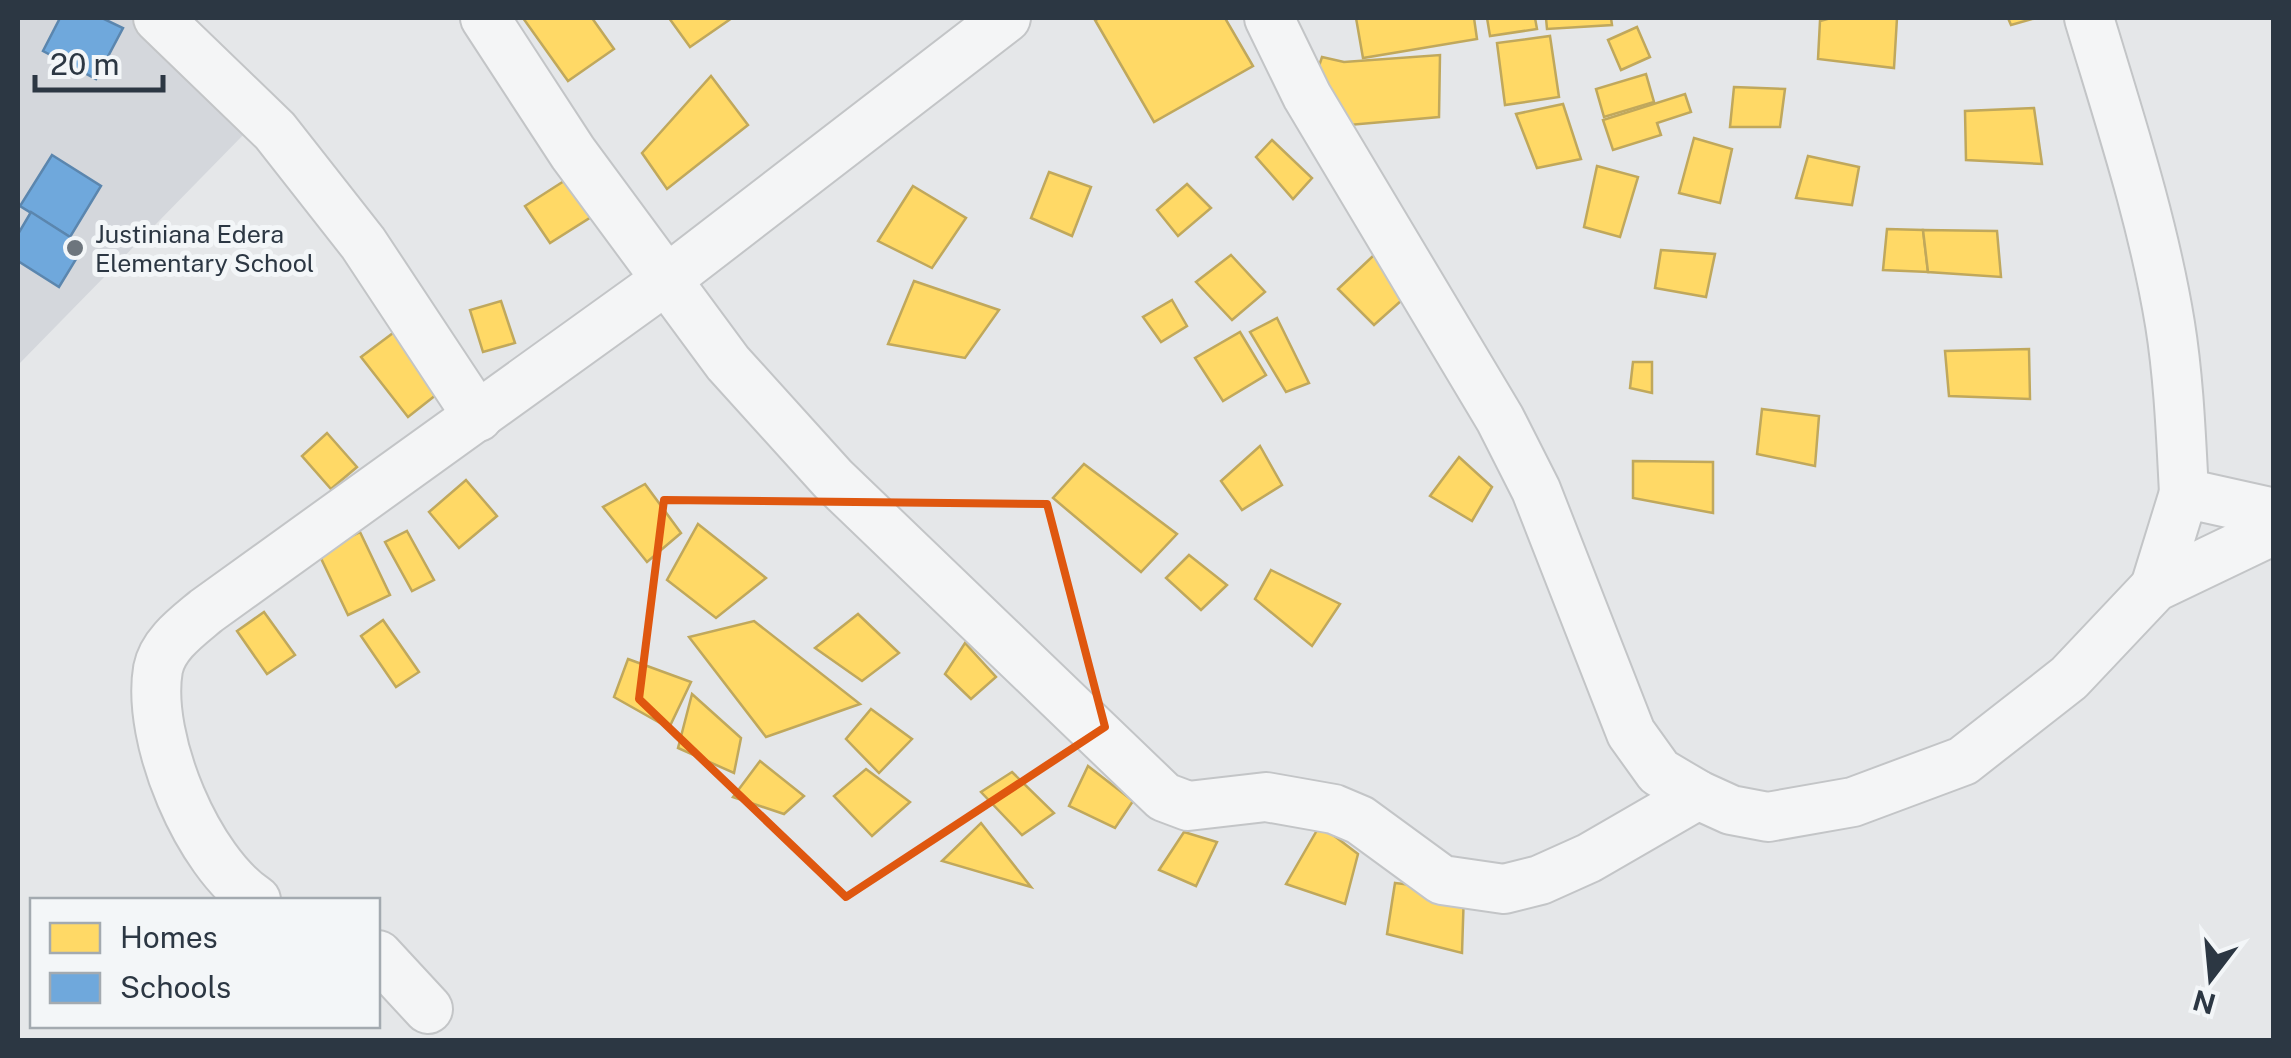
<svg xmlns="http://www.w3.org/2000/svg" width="2291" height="1058" font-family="'Public Sans',sans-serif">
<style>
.built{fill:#d4d7dc}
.homes{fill:#ffd966;stroke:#c0a85c;stroke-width:2.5}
.schools{fill:#6fa8dc;stroke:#5b86ae;stroke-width:2.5}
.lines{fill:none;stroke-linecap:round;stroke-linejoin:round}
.street-casing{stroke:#c3c5c7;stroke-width:52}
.street{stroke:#f4f5f6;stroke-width:48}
.marked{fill:none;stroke:#df570f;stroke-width:8;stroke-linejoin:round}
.poi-dot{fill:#6d757d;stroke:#f3f6f8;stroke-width:4}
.labels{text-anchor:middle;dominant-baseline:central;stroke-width:10;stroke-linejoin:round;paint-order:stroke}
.poi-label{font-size:25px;fill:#2c3743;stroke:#f3f6f8;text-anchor:start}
</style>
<rect width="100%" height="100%" fill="#e5e7e9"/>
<polygon class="built" points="18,18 137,18 247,131 18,365"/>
<g class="homes">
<polygon points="523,18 592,18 614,49 568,81"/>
<polygon points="669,18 732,18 690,47"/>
<polygon points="1100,18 1225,18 1253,66 1154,122 1095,20"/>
<polygon points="1356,18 1474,18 1477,39 1363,58"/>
<polygon points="1487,18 1535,18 1537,29 1490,36"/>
<polygon points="1546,18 1611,18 1612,25 1547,29"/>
<polygon points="1831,18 1897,18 1894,68 1818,59 1820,21"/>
<polygon points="2008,18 2036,18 2011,25"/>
<polygon points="1637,27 1650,57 1621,70 1608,40"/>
<polygon points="1550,36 1559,97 1505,105 1497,43"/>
<polygon points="1440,55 1439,117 1349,125 1317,72 1322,57 1344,62"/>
<polygon points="1646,74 1654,102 1604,117 1596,89"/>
<polygon points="711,76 748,125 667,189 642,153"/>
<polygon points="1734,87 1785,89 1780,127 1730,127"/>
<polygon points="1685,94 1691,112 1657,123 1661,135 1613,150 1603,120"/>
<polygon points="1563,104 1581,159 1537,168 1516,114"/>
<polygon points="2034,108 2042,164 1966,160 1965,111"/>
<polygon points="1694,138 1732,149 1720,203 1679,193"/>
<polygon points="1272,140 1312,178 1293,199 1256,157"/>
<polygon points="1808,156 1859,167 1852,205 1796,198"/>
<polygon points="1597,166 1638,177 1620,237 1584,227"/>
<polygon points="1049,172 1091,187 1072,236 1031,218"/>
<polygon points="575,174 599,212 550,243 525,206"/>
<polygon points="1187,184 1211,208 1178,236 1157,210"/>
<polygon points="913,186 966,218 932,268 878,241"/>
<polygon points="1887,229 1923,230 1928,272 1883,270"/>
<polygon points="1923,230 1997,231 2001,277 1928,272"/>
<polygon points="1661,250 1715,254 1706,297 1655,288"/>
<polygon points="1231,255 1265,292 1232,320 1196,282"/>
<polygon points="1374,255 1411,292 1374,325 1338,289"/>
<polygon points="914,281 999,310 965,358 888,344"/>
<polygon points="1172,300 1187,326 1161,342 1143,317"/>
<polygon points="501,301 515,343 483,352 470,310"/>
<polygon points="1277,318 1309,383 1286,392 1250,332"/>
<polygon points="401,327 446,387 408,417 361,357"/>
<polygon points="1240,332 1266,375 1223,401 1195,358"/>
<polygon points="2029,349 2030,399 1949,396 1945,351"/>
<polygon points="1633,362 1652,362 1652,393 1630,388"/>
<polygon points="1762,409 1819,416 1815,466 1757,454"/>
<polygon points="327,433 357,467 331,489 302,456"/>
<polygon points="1260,446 1282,485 1242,510 1221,481"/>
<polygon points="1459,457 1492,487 1472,521 1430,496"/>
<polygon points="1633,461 1713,462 1713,513 1633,498"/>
<polygon points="1084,464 1177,534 1141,572 1053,498"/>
<polygon points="466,480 497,516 459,548 429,512"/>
<polygon points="645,484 681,533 647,562 603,507"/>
<polygon points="698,524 766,578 716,618 667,580"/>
<polygon points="407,531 434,580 412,591 385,542"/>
<polygon points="360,532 390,595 348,615 318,552"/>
<polygon points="1189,555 1227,585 1201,610 1166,578"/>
<polygon points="1271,570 1340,604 1312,646 1255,599"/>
<polygon points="264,612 295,655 267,674 237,631"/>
<polygon points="858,614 899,653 862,681 815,648"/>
<polygon points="383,620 419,672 396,687 361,636"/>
<polygon points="754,621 860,704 766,737 689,637"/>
<polygon points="965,643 996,677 971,699 945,674"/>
<polygon points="628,659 691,682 669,728 614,697"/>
<polygon points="692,694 741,738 734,773 678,748"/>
<polygon points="871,709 912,739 879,773 846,739"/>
<polygon points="760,761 804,796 784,814 733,797"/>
<polygon points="1088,766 1133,801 1115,828 1069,806"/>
<polygon points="866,769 910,802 872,836 834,796"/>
<polygon points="1012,772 1054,813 1022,835 981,792"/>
<polygon points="981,823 1031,887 942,861"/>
<polygon points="1320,825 1358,854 1345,904 1286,884"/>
<polygon points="1184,832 1217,842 1196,886 1159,870"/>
<polygon points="1395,883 1464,891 1462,953 1387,934"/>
</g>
<g class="schools">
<polygon points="60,18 102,18 123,28 96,79 43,51"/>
<polygon points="52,155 101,186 70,237 20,206"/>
<polygon points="31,212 84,246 59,287 18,261 18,234"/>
</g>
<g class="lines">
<defs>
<g id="street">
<polyline points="158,18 275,131 363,243 478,417"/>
<polyline points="485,18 573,153 728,363 833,479 1164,797 1188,806 1266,797 1334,809 1360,820 1442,880 1504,889 1540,880 1589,858 1698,795"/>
<polyline points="1269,18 1307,96 1500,419 1536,490 1631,733 1659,772 1698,795 1731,810 1768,817 1853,802 1963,761 2069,678 2155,587 2274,530"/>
<path d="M2089,18C2119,118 2153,220 2170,324C2179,380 2181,437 2184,493"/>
<polyline points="2155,587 2184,493 2274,513"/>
<path d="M256,900C198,862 146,739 158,669C163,644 187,627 206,611L666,280L1006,18"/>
<polyline points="378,955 428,1009"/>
</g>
</defs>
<use href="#street" class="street-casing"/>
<use href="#street" class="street"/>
</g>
<path class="marked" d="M664,500L1047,504L1105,727L846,897L639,699Z"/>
<circle class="poi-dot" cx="75" cy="248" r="10"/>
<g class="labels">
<g class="poi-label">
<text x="95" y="234">Justiniana Edera<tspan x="95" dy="29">Elementary School</tspan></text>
</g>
</g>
<rect width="2291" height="1058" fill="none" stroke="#2c3743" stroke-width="40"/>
<rect x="30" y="898" width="350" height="130" fill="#f3f6f8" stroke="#a3aab0" stroke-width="2.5"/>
<rect x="50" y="923" width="50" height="30" fill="#ffd966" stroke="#a3aab0" stroke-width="2.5"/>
<text x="120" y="948" font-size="30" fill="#2c3743">Homes</text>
<rect x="50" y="973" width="50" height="30" fill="#6fa8dc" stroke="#a3aab0" stroke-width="2.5"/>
<text x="120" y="998" font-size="30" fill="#2c3743">Schools</text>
<g transform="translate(2211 978) rotate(196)" stroke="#f3f6f8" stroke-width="8" paint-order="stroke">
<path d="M0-8L18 38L0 25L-18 38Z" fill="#2c3743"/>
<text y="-15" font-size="28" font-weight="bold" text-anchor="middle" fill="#2c3743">N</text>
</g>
<path d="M35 75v15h128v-15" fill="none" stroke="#2c3743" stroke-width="5"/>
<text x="50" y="75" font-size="30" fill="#2c3743" stroke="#f3f6f8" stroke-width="8" paint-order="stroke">20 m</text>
</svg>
